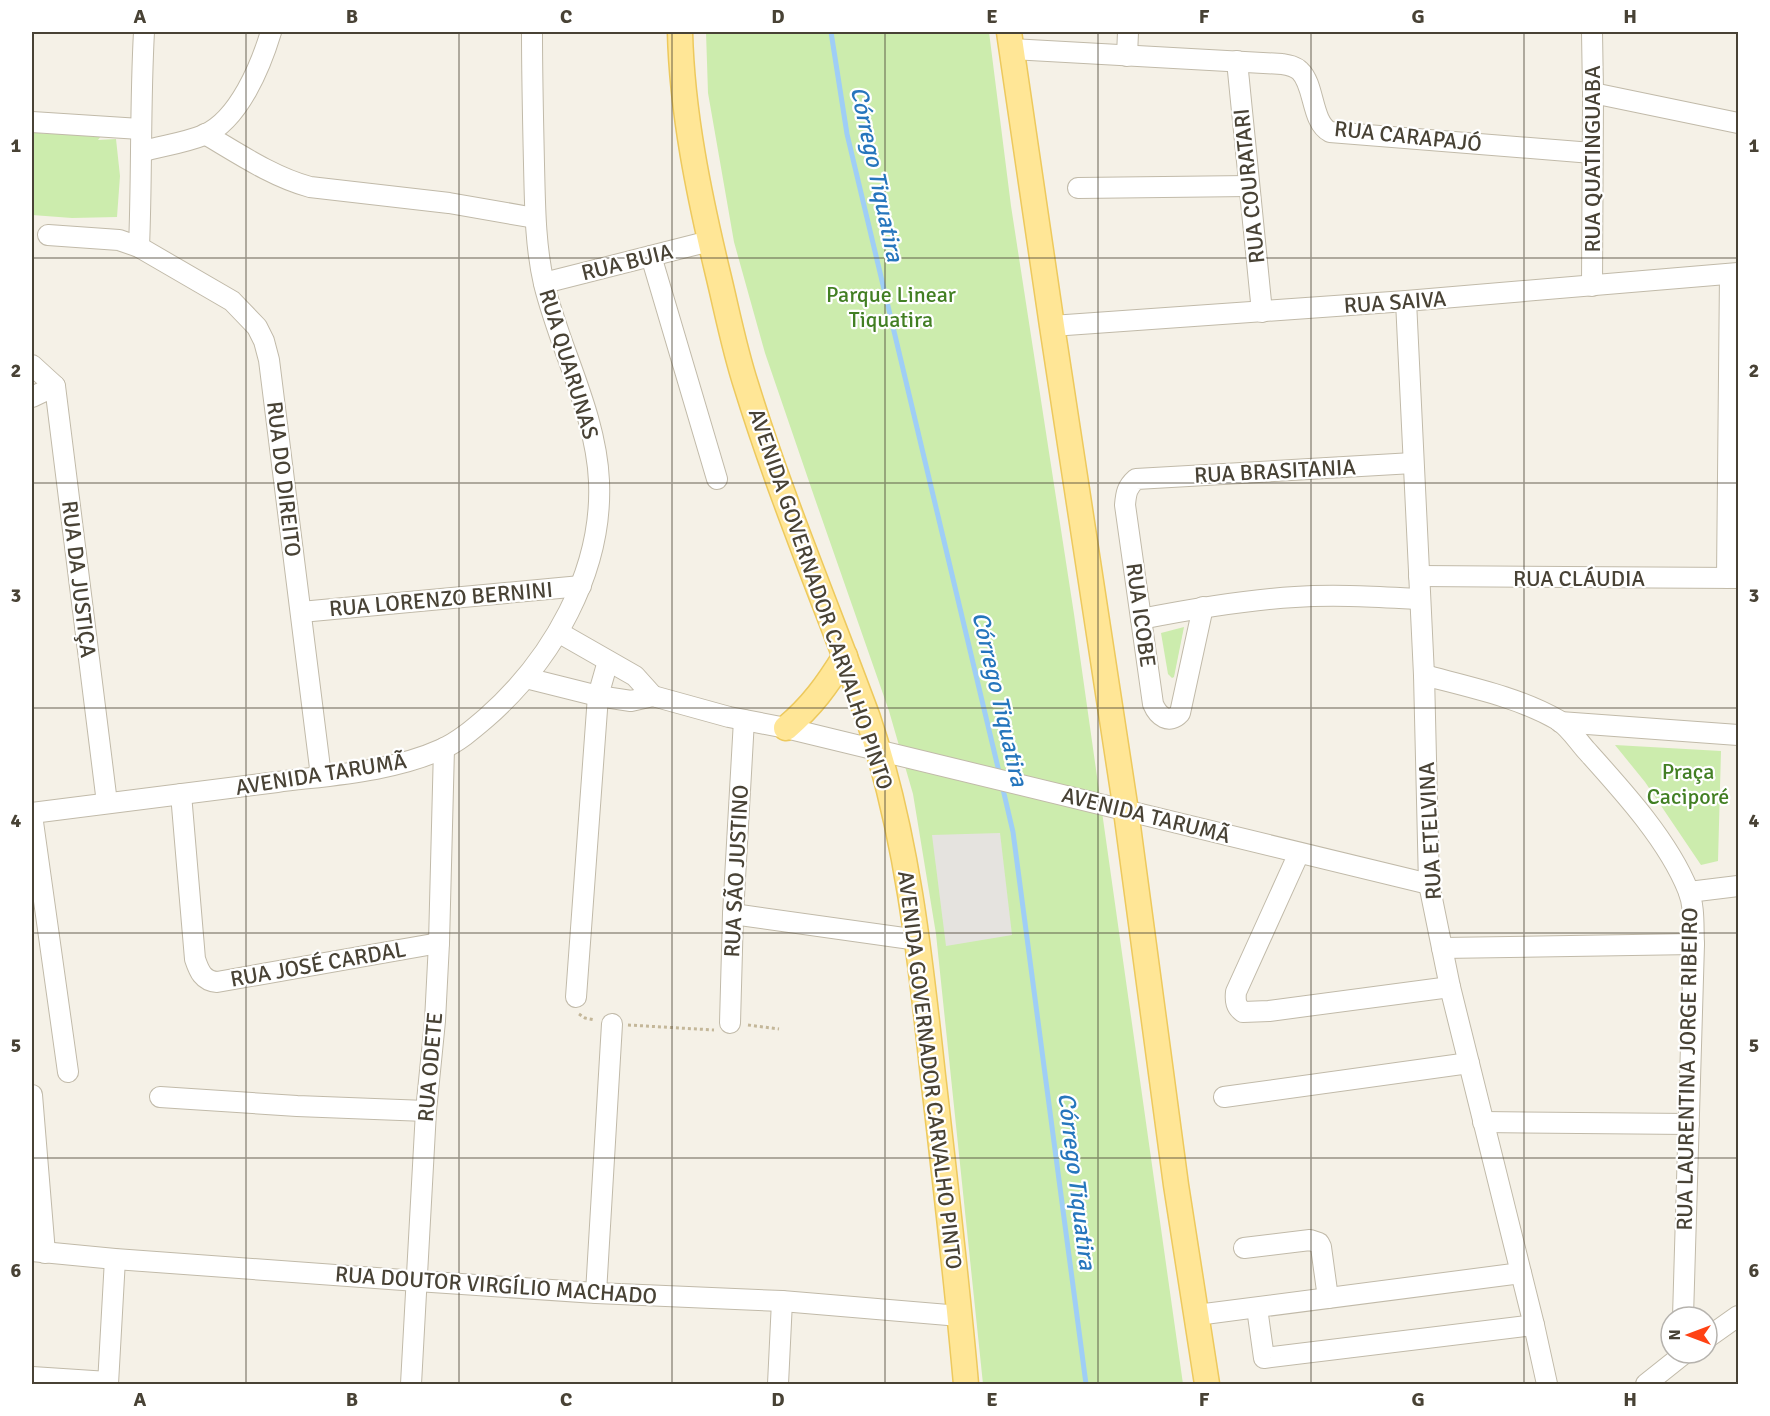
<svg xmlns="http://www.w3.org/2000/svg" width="1770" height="1416" font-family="Signika,sans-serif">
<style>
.green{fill:#ccecad}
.parking{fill:#e5e3df}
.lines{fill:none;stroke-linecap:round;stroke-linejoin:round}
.stream{stroke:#9fcef6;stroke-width:5}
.minor-casing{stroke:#c1baa9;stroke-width:22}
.major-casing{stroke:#edc95d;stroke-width:27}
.path{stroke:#c4b799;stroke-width:3;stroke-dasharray:3 3;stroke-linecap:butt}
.minor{stroke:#fff;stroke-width:20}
.major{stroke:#ffe696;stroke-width:24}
.grid{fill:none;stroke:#484235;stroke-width:1.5;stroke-opacity:0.55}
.labels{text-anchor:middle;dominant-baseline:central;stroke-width:4.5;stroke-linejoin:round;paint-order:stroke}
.street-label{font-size:22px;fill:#484235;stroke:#fff}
.park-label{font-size:22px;fill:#427f23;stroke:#fff}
.water-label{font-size:24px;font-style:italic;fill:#2676bd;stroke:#fff}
.neatline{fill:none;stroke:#484235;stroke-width:2}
.grid-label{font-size:20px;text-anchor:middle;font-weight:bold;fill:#484235}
</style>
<rect width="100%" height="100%" fill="#f5f1e7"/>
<g class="green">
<polygon points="706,32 989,32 1011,206 1074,614 1183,1384 983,1384 936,934 913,794 889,711 815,499 765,353 734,242 708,93"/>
<polygon points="41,126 104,132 98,140 116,139 120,176 117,217 72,218 32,215 32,132 47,134"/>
<polygon points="1184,627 1174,677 1172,678 1168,674 1161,633"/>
<polygon points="1615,745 1721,751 1718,861 1701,865 1645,782"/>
</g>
<polygon class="parking" points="1000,833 1012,935 946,946 932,835"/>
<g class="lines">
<g class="stream">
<polyline points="831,32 847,134 1000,776"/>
<polyline points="1002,785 1013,832 1086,1384"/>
</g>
<defs>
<g id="minor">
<polyline points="1592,32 1593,93 1592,286"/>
<path d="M1012,49L1282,64C1288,65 1295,66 1300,71C1315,85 1311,122 1330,132L1592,153"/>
<polyline points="1127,56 1128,32"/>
<polyline points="1237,61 1262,312"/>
<polyline points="1593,93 1738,123"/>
<polyline points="32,122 140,129"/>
<path d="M205,134C239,154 273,177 310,187L449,203L535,218"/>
<path d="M141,152C161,146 184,143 204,135C239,120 261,65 271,32"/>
<polyline points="1078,188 1249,186"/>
<polyline points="48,235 119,240 139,247 232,301 257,327 264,341 269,360 321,776"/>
<path d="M139,247C142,175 140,103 144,32"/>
<polyline points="651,256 717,479"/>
<polyline points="544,283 710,241"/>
<polyline points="1406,301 1424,675 1429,884 1450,987 1534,1325 1547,1384"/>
<polyline points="1052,326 1406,301 1738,273"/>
<polyline points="32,365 55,386 107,803"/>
<polyline points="32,397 55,386"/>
<polyline points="1419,576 1738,578"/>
<polyline points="1727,578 1730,274"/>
<path d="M1203,607L1180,713C1169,725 1158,716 1153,704L1125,505C1126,493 1127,487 1136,479L1413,463"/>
<polyline points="301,612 581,586"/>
<path d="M1141,619C1192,609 1243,600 1295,597C1336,594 1379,597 1419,599"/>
<polyline points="558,632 635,676 653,696"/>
<path d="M1424,675C1469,687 1518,697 1558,720C1569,727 1578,741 1586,750C1622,790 1668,840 1688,890C1695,907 1693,926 1694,944L1683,1317"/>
<polyline points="526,678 598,696 631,701 653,696 729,717 786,728 1429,884"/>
<polyline points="1560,722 1738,735"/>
<path d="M181,794L195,959C199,971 203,981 217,982L439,943"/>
<path d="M32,813C113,803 195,793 277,782C331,775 391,772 442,749C458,742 472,730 486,718C552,660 603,572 599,481C596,413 560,350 544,284C535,245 535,204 534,164C533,120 532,76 532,32"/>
<polyline points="32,815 68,1072"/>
<path d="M1299,853L1236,992C1235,1001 1236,1007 1243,1012L1269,1011L1450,987"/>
<polyline points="1689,892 1738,886"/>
<polyline points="733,914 918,940"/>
<polyline points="1442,948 1694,944"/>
<polyline points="576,997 598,696 608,661"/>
<polyline points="730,1023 733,914 744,720"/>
<polyline points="32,1095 45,1253"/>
<polyline points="160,1097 297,1106 426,1111"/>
<polyline points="1224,1097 1469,1063"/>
<polyline points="1483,1122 1689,1124"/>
<polyline points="1244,1248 1310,1240 1319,1243 1321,1247 1328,1298"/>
<polyline points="32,1251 115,1259 417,1281 596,1293 782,1301 960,1316"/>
<polyline points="596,1293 612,1024"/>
<polyline points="1257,1308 1264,1358 1534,1325"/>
<polyline points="1197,1315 1521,1273"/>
<polyline points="1707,1338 1738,1316"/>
<polyline points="32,1377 108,1382"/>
<polyline points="108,1384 115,1259"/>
<polyline points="411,1384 426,1111 435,1021 439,943 444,748"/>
<polyline points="778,1384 782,1301"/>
<polyline points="1646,1384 1685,1353"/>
</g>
<g id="major">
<path d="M680,32C682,113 699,195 718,274C727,311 734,348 746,385C781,498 827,607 868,718C907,834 920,955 933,1076C945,1179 957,1282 966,1384"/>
<polyline points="1009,32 1052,326 1126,811 1176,1185 1207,1384"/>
<path d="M786,728C812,706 827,685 845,656"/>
</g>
</defs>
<use href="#minor" class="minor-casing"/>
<use href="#major" class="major-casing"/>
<g class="path">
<polyline points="579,1014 585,1018 595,1020"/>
<polyline points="628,1025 714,1030"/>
<polyline points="748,1025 779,1029"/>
</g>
<use href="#minor" class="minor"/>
<use href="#major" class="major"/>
</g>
<path class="grid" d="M246,32V1384M459,32V1384M672,32V1384M885,32V1384M1098,32V1384M1311,32V1384M1524,32V1384M32,258H1738M32,483H1738M32,708H1738M32,933H1738M32,1158H1738"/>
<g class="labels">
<g class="street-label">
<text transform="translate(1408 136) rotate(6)">RUA CARAPAJÓ</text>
<text transform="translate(1592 159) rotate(-90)">RUA QUATINGUABA</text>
<text transform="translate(1249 186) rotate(-96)">RUA COURATARI</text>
<text transform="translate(627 262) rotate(-14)">RUA BUIA</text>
<text transform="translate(1395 302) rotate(-4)">RUA SAIVA</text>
<text transform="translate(569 364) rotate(73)">RUA QUARUNAS</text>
<text transform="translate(1275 471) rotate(-3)">RUA BRASITANIA</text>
<text transform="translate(284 479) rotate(83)">RUA DO DIREITO</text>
<text x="1579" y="578">RUA CLÁUDIA</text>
<text transform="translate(79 579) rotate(83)">RUA DA JUSTIÇA</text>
<text transform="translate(441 599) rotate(-5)">RUA LORENZO BERNINI</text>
<text transform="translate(821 599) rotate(71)">AVENIDA GOVERNADOR CARVALHO PINTO</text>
<text transform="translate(1141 615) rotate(82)">RUA ICOBE</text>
<text transform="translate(321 774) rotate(-9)">AVENIDA TARUMÃ</text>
<text transform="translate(1146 815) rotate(14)">AVENIDA TARUMÃ</text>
<text transform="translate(1430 831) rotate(-93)">RUA ETELVINA</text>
<text transform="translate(736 871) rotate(-87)">RUA SÃO JUSTINO</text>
<text transform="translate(318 964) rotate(-10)">RUA JOSÉ CARDAL</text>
<text transform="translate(430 1067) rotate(-85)">RUA ODETE</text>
<text transform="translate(1687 1069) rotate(-89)">RUA LAURENTINA JORGE RIBEIRO</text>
<text transform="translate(930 1070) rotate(83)">AVENIDA GOVERNADOR CARVALHO PINTO</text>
<text transform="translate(496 1285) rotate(4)">RUA DOUTOR VIRGÍLIO MACHADO</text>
</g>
<g class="park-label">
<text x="891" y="294">Parque Linear<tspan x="891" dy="25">Tiquatira</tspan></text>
<text x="1688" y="771">Praça<tspan x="1688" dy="25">Caciporé</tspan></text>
</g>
<g class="water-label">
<text transform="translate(877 174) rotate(78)">Córrego Tiquatira</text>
<text transform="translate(1000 699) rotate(77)">Córrego Tiquatira</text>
<text transform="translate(1077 1181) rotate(83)">Córrego Tiquatira</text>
</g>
</g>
<rect width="1770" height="1416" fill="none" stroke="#ffffff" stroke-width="66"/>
<g transform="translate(1689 1335) rotate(270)"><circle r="28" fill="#ffffff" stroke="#b6b3ae" stroke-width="1.5"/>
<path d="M0-4.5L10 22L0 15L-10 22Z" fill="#ff4214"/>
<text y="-9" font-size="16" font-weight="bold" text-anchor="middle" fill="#484235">N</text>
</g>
<rect x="33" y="33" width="1704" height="1350" class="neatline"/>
<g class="grid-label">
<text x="140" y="23">A</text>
<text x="352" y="23">B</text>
<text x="566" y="23">C</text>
<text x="778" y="23">D</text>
<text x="992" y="23">E</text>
<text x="1204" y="23">F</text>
<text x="1418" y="23">G</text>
<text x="1630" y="23">H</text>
<text x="16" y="152">1</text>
<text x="1754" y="152">1</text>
<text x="16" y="377">2</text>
<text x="1754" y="377">2</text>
<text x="16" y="602">3</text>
<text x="1754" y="602">3</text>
<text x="16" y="827">4</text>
<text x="1754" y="827">4</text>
<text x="16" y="1052">5</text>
<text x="1754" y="1052">5</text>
<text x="16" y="1277">6</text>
<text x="1754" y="1277">6</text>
<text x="140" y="1406">A</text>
<text x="352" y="1406">B</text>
<text x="566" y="1406">C</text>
<text x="778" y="1406">D</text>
<text x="992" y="1406">E</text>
<text x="1204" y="1406">F</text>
<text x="1418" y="1406">G</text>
<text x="1630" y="1406">H</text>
</g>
</svg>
